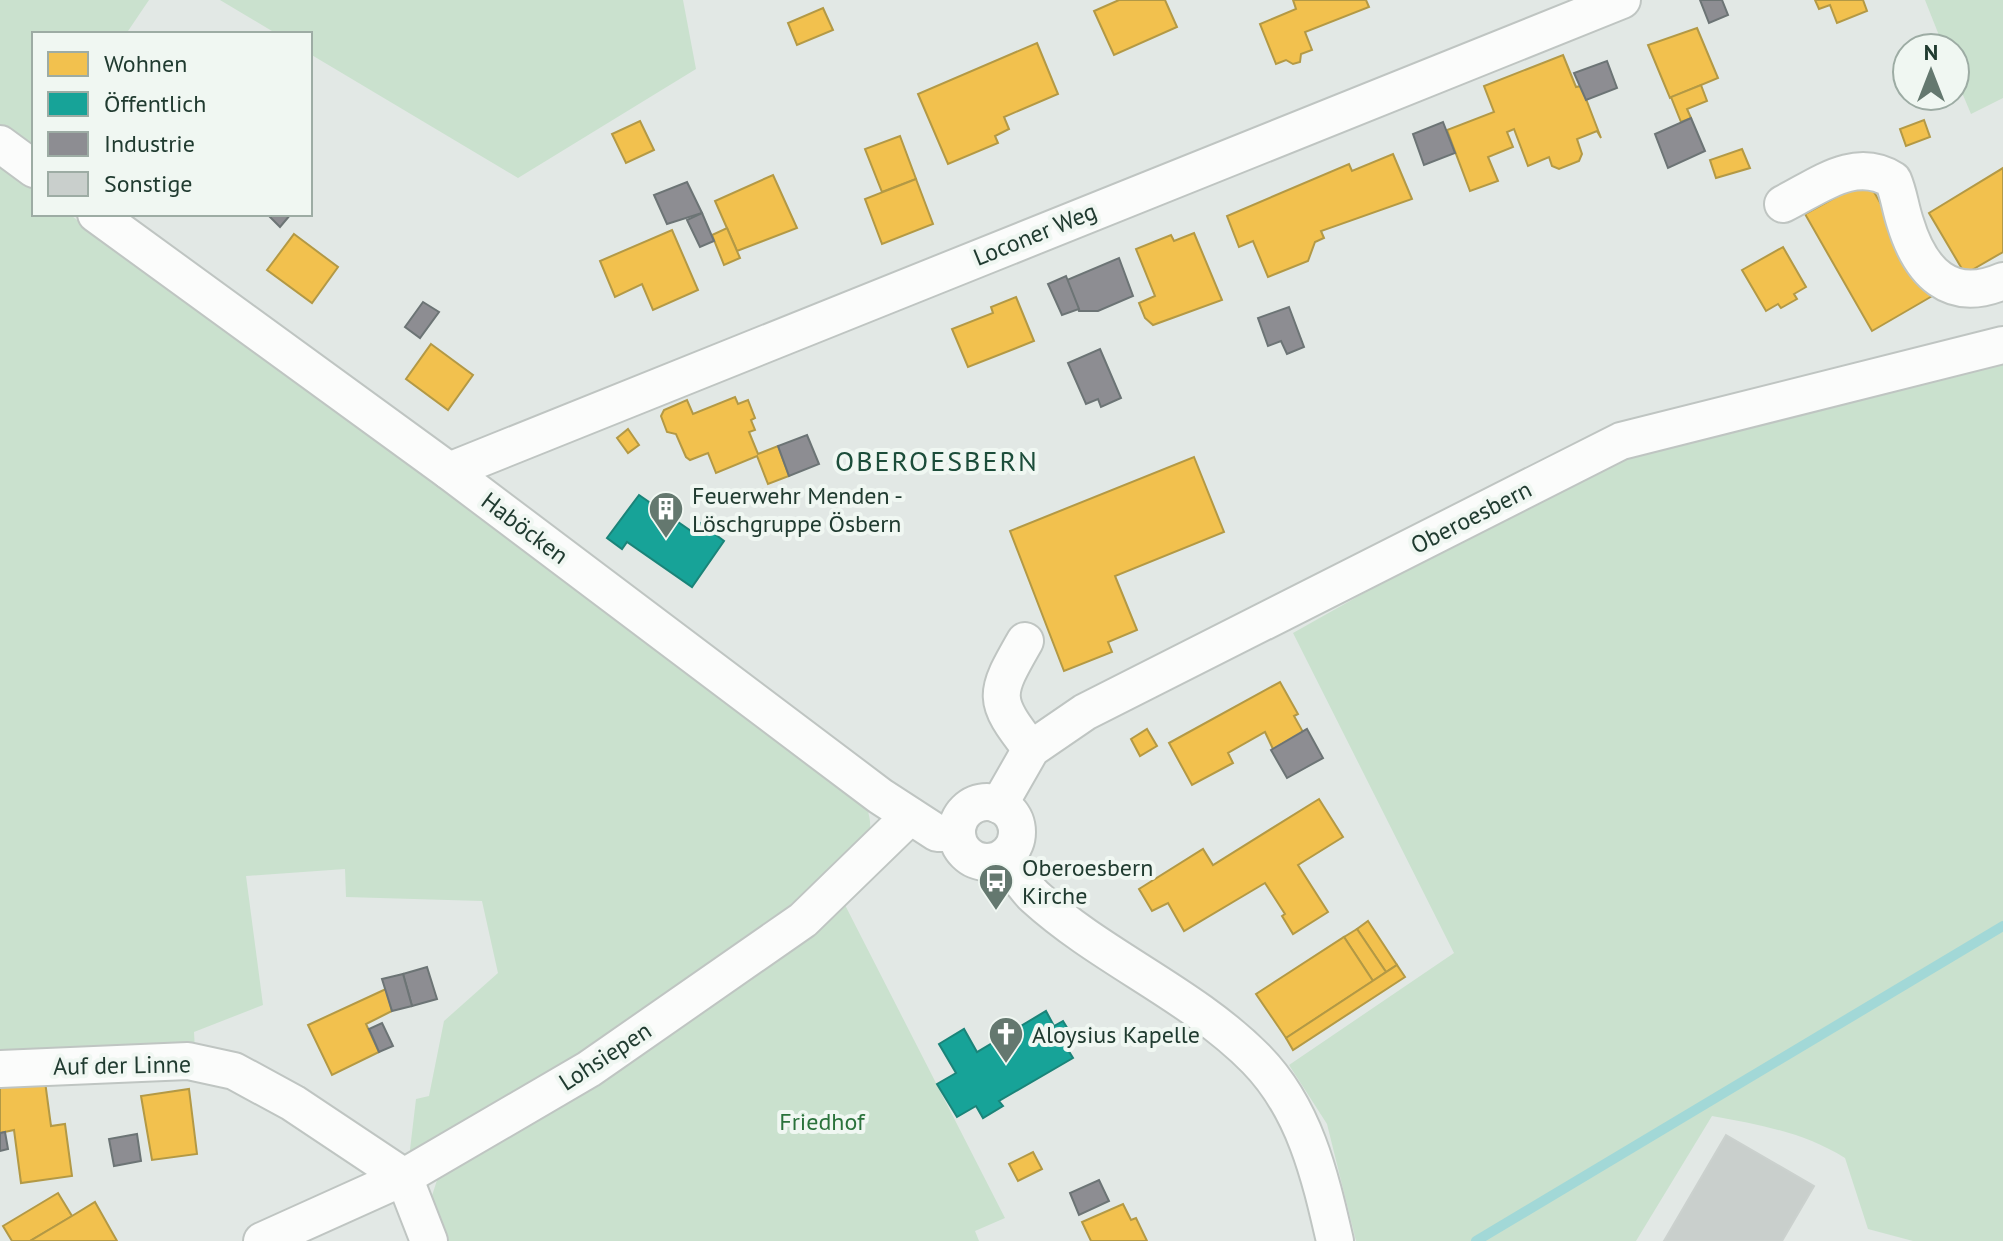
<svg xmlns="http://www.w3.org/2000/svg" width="2003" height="1241" font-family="'PT Sans',sans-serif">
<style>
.green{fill:#cae1ce}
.homes{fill:#f2c14e;stroke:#b39945;stroke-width:2}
.public{fill:#17a398;stroke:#1a8479;stroke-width:2}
.industry{fill:#8d8d92;stroke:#6c7475;stroke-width:2}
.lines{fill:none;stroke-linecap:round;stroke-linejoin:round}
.stream{stroke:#a2d8d7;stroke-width:10}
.building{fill:#c9cfcc;stroke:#cbd1ce;stroke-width:2}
.minor-casing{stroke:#bfc5c2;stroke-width:40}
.minor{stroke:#fbfcfb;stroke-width:36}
.labels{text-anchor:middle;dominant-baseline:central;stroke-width:8;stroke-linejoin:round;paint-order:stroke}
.street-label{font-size:24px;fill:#203b30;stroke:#f0f7f2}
.poi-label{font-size:24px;fill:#203b30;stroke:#f0f7f2;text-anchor:start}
.park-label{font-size:24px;fill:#2a723b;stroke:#f0f7f2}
.quarter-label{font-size:28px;letter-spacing:2px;fill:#1c4d3a;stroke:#f0f7f2}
</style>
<rect width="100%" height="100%" fill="#e2e8e5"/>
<g class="green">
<path d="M0,0H149L126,34H34V170L26,182L34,188V214H69L864,800C869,814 874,826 866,840C853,862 821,880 802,895C680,996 544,1077 409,1158L416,1099L429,1096L444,1021L498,973L482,901L346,897L345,869L246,876L263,1005L194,1032L195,1050L0,1056Z"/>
<polygon points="220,0 683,0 696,69 518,178 310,54 310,34 277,34"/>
<polygon points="1925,0 2003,0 2003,98 1971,114 1955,76 1955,48 1944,48"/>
<path d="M2003,359V1241H1913L1868,1229L1845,1158C1803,1132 1760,1125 1712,1116L1636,1241H1356L1327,1124L1289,1065L1454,953L1293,633L1380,584L1624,457Z"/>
<polygon points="845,905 1005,1218 975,1231 979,1241 439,1241 429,1205 439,1174 653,1039"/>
</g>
<g class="homes">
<polygon points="1119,0 1165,0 1177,27 1114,55 1094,11"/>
<polygon points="1293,0 1366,0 1369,7 1305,32 1312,50 1301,54 1300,62 1293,64 1286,60 1276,64 1260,24 1296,9"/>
<polygon points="1815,0 1863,0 1867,11 1837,23 1830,5 1819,9"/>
<polygon points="823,8 833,30 797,45 788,23"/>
<polygon points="1697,28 1718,78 1670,98 1648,45"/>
<polygon points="1037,43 1058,94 1004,117 1009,129 995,136 998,143 948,164 918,94"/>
<polygon points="1563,55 1576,87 1581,86 1601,138 1597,131 1577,139 1582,154 1579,161 1559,169 1552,166 1549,157 1528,166 1514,129 1507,132 1513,147 1488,157 1498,181 1470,191 1447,130 1494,112 1484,86"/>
<polygon points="1701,85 1707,101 1687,109 1691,118 1681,122 1671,97"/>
<polygon points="1924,120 1930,137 1906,146 1900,129"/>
<polygon points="640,121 654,150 626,163 612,134"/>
<polygon points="900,136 916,179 882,192 865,149"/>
<polygon points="1742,149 1750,168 1716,178 1710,160"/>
<polygon points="1393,154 1412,199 1321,231 1324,238 1315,242 1308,261 1268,277 1253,241 1239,247 1227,216 1349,164 1352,171"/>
<polygon points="2003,168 2003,252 1965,274 1929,213"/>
<polygon points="773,175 797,228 737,251 715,201"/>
<polygon points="916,179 933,224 882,244 865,199"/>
<polygon points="1867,180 1934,295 1872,331 1805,214"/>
<polygon points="727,228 740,258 724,265 712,235"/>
<polygon points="672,230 698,290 653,310 642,284 615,297 600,261"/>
<polygon points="1194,233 1222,300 1153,325 1145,318 1139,303 1155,296 1136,249 1171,235 1174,241"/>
<polygon points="294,234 338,267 312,303 267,270"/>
<polygon points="1783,247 1806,287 1794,294 1797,299 1781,308 1778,304 1766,311 1742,270"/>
<polygon points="1016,297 1034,341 968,367 952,329 993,313 991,307"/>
<polygon points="431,344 473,375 448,410 406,379"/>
<polygon points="735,397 738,404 748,400 755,418 751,420 755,430 749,432 758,454 778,446 789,476 768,484 757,456 716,473 708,453 690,460 686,457 676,434 667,432 661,416 664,410 687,400 693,414"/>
<polygon points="628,429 639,445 628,453 617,438"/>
<polygon points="1194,457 1224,532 1115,576 1137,630 1108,642 1112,652 1064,671 1010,531"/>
<polygon points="1280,682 1298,714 1294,716 1303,732 1273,749 1265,732 1228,753 1233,763 1192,785 1169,743"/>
<polygon points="1147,729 1157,746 1140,756 1131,739"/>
<polygon points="1319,799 1343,837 1298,865 1328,912 1293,934 1282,916 1285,914 1265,883 1184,931 1168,903 1152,911 1139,889 1203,849 1213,865"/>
<polygon points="1368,921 1397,965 1386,972 1357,929"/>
<polygon points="1357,929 1386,972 1373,981 1344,937"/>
<polygon points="1344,937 1373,981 1286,1038 1256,994"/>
<polygon points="1397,965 1405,977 1293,1050 1286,1038"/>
<polygon points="386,989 392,1011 366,1024 379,1052 332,1075 308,1025"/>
<polygon points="44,1074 51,1126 65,1124 72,1176 21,1183 14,1130 0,1133 0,1080"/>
<polygon points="189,1089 197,1154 152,1160 141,1096"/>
<polygon points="1033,1152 1042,1169 1018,1181 1009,1164"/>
<polygon points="58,1193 72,1216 30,1241 12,1241 3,1226"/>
<polygon points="95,1202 117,1241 30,1241 72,1216"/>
<polygon points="1123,1204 1131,1220 1136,1218 1147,1241 1091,1241 1082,1222"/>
</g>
<g class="public">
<polygon points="639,495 694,533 700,523 724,541 692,587 627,542 622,549 607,538"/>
<polygon points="1046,1011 1054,1026 1063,1021 1074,1039 1065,1045 1073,1058 999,1101 1003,1106 983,1118 976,1106 957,1117 937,1084 956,1073 939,1044 964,1029 977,1052"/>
</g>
<g class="industry">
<polygon points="1700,0 1722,0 1728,15 1709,23"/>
<polygon points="1607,61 1617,88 1586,100 1574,73"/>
<polygon points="1691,118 1705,151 1668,168 1655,134"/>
<polygon points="1443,122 1455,153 1424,165 1413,134"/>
<polygon points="687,182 702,213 667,224 654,195"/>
<polygon points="702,213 714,241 700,247 687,220"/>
<polygon points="267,214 291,214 280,227"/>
<polygon points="1119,258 1133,296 1098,311 1079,311 1067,280"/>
<polygon points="1066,276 1079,309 1062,315 1048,284"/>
<polygon points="423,302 439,312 420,338 405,327"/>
<polygon points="1289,307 1304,347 1287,354 1281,341 1268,346 1258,318"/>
<polygon points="1100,349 1121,398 1101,407 1098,399 1086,404 1068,363"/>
<polygon points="807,435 819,464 789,476 778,446"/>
<polygon points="1307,729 1323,758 1287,778 1271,750"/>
<polygon points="427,967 437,999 412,1006 403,974"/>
<polygon points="403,974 412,1006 392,1011 382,979"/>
<polygon points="382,1023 393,1046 379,1052 369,1029"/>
<polygon points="5,1132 8,1149 0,1151 0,1133"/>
<polygon points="137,1134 141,1161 114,1166 109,1139"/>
<polygon points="1099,1180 1109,1201 1079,1215 1070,1193"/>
</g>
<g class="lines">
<polyline class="stream" points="1476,1241 2003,926"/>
</g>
<polygon class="building" points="1726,1135 1814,1186 1782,1241 1664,1241"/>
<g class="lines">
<defs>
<g id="minor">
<polyline points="0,144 34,169"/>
<path d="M1783,204C1819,186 1855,156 1893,180C1899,194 1900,207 1905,222C1920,272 1950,304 2003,281"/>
<polyline points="96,214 449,471 880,796 937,833 957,833"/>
<polyline points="449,471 1622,0"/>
<path d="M1025,641C994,695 992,699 1031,749"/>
<circle cx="987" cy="832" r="30"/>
<polyline points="999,805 1031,749 1085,712 1621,441 2003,345"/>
<path d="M1005,858C1015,871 1023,886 1035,897C1102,958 1192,994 1256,1059C1305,1109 1320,1176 1335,1241"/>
<polyline points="0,1069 188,1061 234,1071 293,1103 404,1177"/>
<polyline points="404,1177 429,1241"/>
<polyline points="262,1241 404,1177 589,1069 803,920 910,816"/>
</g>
</defs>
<use href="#minor" class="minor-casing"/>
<use href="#minor" class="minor"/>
</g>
<defs>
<symbol id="building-pin" viewBox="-11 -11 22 30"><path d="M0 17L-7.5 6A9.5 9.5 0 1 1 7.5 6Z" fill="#64786f" stroke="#f0f7f2"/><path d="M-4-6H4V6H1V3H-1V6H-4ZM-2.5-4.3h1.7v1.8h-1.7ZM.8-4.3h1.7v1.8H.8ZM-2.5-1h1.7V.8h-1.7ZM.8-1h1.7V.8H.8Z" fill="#fff"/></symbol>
<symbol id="bus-pin" viewBox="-11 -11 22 30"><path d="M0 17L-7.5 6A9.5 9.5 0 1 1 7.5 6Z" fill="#64786f" stroke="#f0f7f2"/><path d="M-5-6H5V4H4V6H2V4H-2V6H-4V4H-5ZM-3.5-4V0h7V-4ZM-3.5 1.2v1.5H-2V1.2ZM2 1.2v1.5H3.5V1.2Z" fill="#fff"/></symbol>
<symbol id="church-pin" viewBox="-11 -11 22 30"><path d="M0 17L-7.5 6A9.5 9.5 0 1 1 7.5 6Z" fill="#64786f" stroke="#f0f7f2"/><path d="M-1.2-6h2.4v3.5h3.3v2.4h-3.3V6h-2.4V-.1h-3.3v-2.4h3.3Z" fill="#fff"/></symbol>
</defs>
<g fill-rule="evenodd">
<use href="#building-pin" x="646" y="489" width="40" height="54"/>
<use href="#bus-pin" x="976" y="861" width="40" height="54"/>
<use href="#church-pin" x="986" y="1014" width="40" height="54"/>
</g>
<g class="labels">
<g class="street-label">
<text transform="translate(1035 234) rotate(-22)">Loconer Weg</text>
<text transform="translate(1471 517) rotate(-27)">Oberoesbern</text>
<text transform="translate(525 528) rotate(37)">Haböcken</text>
<text transform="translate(605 1056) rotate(-33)">Lohsiepen</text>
<text transform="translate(122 1065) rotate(-1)">Auf der Linne</text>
</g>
<g class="poi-label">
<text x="692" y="495">Feuerwehr Menden -<tspan x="692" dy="28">Löschgruppe Ösbern</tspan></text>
<text x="1022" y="867">Oberoesbern<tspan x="1022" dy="28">Kirche</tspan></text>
<text x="1032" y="1034">Aloysius Kapelle</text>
</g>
<g class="park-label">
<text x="822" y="1121">Friedhof</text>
</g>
<g class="quarter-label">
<text x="937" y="460">OBEROESBERN</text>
</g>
</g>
<rect x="32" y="32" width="280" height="184" fill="#f0f7f2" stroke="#9daca4" stroke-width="2"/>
<rect x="48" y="52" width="40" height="24" fill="#f2c14e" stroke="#9daca4" stroke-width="2"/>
<text x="104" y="72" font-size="24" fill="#203b30">Wohnen</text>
<rect x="48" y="92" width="40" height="24" fill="#17a398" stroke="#9daca4" stroke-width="2"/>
<text x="104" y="112" font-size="24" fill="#203b30">Öffentlich</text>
<rect x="48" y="132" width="40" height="24" fill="#8d8d92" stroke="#9daca4" stroke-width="2"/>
<text x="104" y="152" font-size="24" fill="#203b30">Industrie</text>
<rect x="48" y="172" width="40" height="24" fill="#c9cfcc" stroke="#9daca4" stroke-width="2"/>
<text x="104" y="192" font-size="24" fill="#203b30">Sonstige</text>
<g transform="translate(1931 72)"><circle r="38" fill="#f0f7f2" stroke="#9daca4" stroke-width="2"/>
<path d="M0-6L14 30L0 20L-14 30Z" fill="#64786f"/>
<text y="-12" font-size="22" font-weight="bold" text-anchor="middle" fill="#203b30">N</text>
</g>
</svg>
